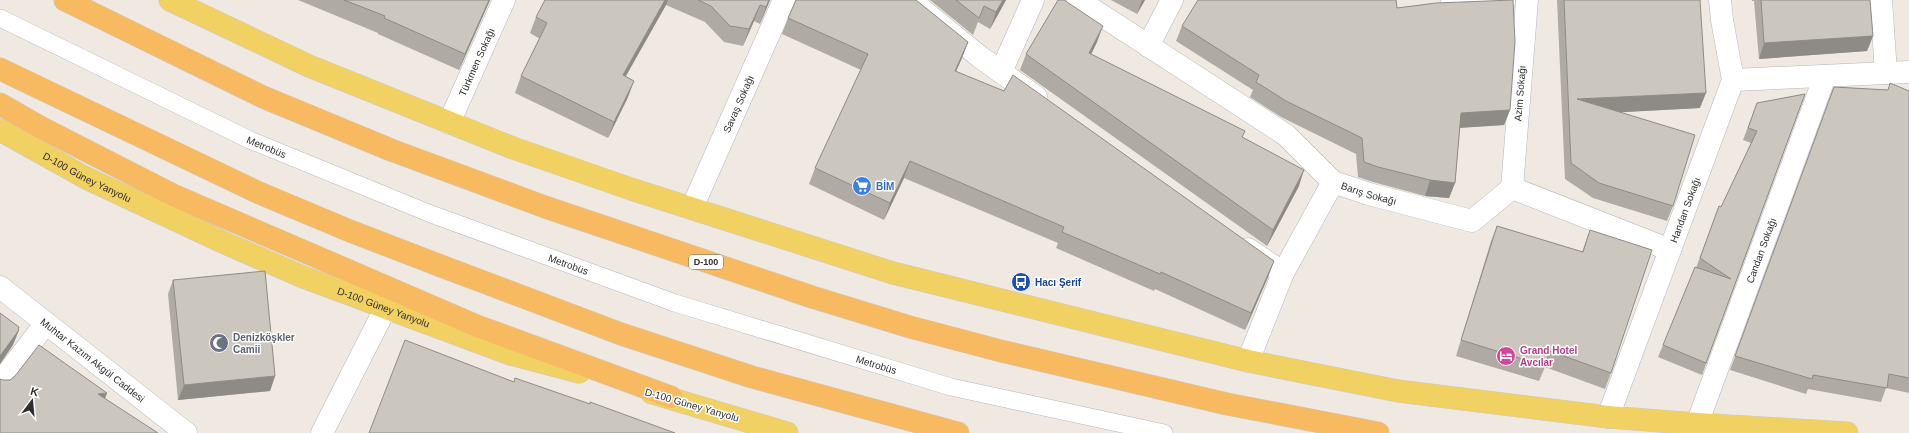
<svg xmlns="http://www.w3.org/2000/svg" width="1909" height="433" font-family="Helvetica,sans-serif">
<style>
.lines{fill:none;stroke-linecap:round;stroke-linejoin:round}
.service-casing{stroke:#b4b7c1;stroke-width:18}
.minor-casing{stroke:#b4b7c1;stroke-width:23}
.tertiary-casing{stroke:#b4b7c1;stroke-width:23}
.primary-casing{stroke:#c9c9c9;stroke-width:23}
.trunk-casing{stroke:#c9c9c9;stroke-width:23}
.service{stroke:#fff;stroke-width:17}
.minor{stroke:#fff;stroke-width:22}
.tertiary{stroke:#fff;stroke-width:22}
.primary{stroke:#f2d163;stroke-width:22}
.trunk{stroke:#f8ba60;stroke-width:22}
.wall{fill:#afaba4}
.shaded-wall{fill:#8e8b86}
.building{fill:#cbc7bf;stroke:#8e8b86}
.labels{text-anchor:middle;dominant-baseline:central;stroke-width:3;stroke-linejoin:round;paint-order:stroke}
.shield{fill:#fff;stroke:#6d6d6d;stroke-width:1}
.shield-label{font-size:9px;font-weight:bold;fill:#2e2e2e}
.street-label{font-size:10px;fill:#2e2e2e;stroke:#fff}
.shop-label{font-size:10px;font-weight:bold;fill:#366cbe;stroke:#fff;text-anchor:start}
.transit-label{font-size:10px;font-weight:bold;fill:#164399;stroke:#fff;text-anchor:start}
.worship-label{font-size:10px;font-weight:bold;fill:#5b616d;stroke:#fff;text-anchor:start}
.hotel-label{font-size:10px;font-weight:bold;fill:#b23c85;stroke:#fff;text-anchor:start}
</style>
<rect width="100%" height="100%" fill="#efe9e1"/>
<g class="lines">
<defs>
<g id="service">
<path id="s1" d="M0,18L250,140L431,214L675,303L951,387L1164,433"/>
</g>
<g id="minor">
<polyline points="910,0 980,57 1036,97"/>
<path id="s2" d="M1078,0L1286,135L1333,182L1369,194L1472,221L1512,188L1670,250"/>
<polyline points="1452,0 1504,2"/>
<polyline points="1881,0 1886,73"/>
<polyline points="1148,46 1172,0"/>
<polyline points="1001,72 1033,0"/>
<polyline points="1733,80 1909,72"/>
<path id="s3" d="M449,123L504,0"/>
<path id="s4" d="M1512,188L1527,0"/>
<path id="s5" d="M692,208L784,0"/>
<polyline points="1248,249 1283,273"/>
<polyline points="1248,361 1283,273 1333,182"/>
<polyline points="0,383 46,323"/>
<path id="s6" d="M1608,417L1733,80L1722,20L1720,0"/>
<path id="s7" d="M1697,424L1825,76"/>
<polyline points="322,433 385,309"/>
</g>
<g id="tertiary">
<path id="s8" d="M0,287L186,433"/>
</g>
<g id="primary">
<polyline points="170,0 309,66 513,148 631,189 893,273 1248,361 1398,391 1608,417 1697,424 1847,433"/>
<path id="s9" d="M0,130L86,178L227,244L303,277L510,354L579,372"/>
<polyline points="652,393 787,433"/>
</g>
<g id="trunk">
<polyline points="65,0 263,97 391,150 545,207 812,297 910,327 1001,351 1227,404 1378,433"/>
<polyline points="0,69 257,192 350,231 441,266 621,334 752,377 958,433"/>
<polyline points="0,104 40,127 173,195 477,326 671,397"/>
</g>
</defs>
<use href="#service" class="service-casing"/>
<use href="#minor" class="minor-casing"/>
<use href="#tertiary" class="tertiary-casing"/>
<use href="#primary" class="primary-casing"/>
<use href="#trunk" class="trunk-casing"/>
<use href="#service" class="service"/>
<use href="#minor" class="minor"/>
<use href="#tertiary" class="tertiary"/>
<use href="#primary" class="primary"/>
<use href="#trunk" class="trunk"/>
</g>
<g class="wall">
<polygon points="298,0 490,0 459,70 378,34 378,33"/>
<polygon points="545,0 770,0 760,24 754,21 743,46 724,42 705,22 666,5 625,76 628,97 608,138 515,93 521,76 540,39 530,33 536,17"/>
<polygon points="930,0 1006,0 990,29 978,22 973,35"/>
<polygon points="1111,0 1145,0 1137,14"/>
<polygon points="1557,0 1700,0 1700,108 1620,112 1673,206 1667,221 1593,198 1565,179"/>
<polygon points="1752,0 1870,0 1873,36 1867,51 1759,59 1754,1 1752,1"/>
<polygon points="1397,8 1510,110 1504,125 1460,128 1455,183 1449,198 1425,196 1373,182 1358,177 1356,154 1281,117 1250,97 1253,90 1176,41 1182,26"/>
<polygon points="788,18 968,42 962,58 956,71 1274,261 1268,277 1245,330 1155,289 1154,291 1056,248 1058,243 904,178 884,220 809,184 815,168 861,70 782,34"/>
<polygon points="1097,42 1091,54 1245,131 1242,138 1299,186 1267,246 1020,70 1026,54"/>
<polygon points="1834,87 1909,91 1909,393 1886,388 1881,402 1808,389 1806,394 1730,370"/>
<polygon points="1805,94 1702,375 1658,357 1663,345 1696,268 1719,206 1721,207 1751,143 1743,140 1757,103"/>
<polygon points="1497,226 1582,252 1590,230 1611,373 1605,389 1545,367 1539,381 1456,356 1491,241"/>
<polygon points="173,280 275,376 270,391 178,400 168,294"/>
</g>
<g class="shaded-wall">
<polygon points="489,0 490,0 459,70 465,54"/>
<polygon points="665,0 668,0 666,5 617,92 623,75"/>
<polygon points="769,0 770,0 760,24 766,7"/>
<polygon points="1003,0 1006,0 990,29 996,12"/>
<polygon points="1142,0 1145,0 1137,14"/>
<polygon points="760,5 754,21 743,46 749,29"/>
<polygon points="1103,26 1097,42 1084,69 1089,53"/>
<polygon points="1873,36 1867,51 1759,59 1764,43"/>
<polygon points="968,42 962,58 949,87 955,71"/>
<polygon points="634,81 628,97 608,138 614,122"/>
<polygon points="1706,93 1700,108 1571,115 1577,99"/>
<polygon points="1510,110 1504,125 1456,128 1461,113"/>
<polygon points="910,161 904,178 884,220 890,203"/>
<polygon points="1304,170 1299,186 1267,246 1273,230"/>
<polygon points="1430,180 1455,183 1449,198 1425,196"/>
<polygon points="1274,261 1268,277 1245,330 1251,313"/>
<polygon points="19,327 17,332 19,330 13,345 0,364 0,356"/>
<polygon points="275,376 270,391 178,400 184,385"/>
<polygon points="107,393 102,408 98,394"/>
</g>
<g class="building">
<polygon points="344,0 489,0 465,54 384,18 385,16"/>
<polygon points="545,0 665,0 623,75 634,81 614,122 521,76 547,23 536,17"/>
<polygon points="698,0 769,0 766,7 760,5 749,29 730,26 711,6"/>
<polygon points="796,0 916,0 968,42 955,71 1004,91 1013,75 1274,261 1251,313 1161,272 1160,274 1062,232 1064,227 910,161 890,203 815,168 868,54 788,18"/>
<polygon points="956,0 1003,0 996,12 984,6 979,18"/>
<polygon points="1058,0 1064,0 1103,26 1089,53 1245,131 1242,137 1304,170 1273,230 1026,54"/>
<polygon points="1198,0 1396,0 1397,8 1436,3 1513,0 1515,42 1510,110 1461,113 1455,183 1430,180 1378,167 1364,162 1362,138 1286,101 1256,82 1259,75 1182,26"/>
<polygon points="1564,0 1700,0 1706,93 1577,99 1695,135 1673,206 1599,183 1571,163"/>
<polygon points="1761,0 1870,0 1873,36 1764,43"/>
<polygon points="1890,83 1909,91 1909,378 1889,374 1887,388 1813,375 1812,379 1735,356 1834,87 1888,90"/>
<polygon points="1805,94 1706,363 1663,345 1695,267 1731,279 1700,258 1719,206 1721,207 1757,131 1748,128 1757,103"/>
<polygon points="1497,226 1583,252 1590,230 1652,250 1611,373 1550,351 1545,366 1461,340"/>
<polygon points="265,271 275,376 184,385 173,280"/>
<polygon points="0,313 19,327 18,329 19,330 0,356"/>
<polygon points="405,340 514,382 515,378 590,404 590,402 675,433 369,433"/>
<polygon points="39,345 107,393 98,394 158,433 0,433 0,379 3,380 10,380 15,376"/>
</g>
<defs>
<symbol id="supermarket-disc" viewBox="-11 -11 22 22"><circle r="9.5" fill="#3f7fe0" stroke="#fff"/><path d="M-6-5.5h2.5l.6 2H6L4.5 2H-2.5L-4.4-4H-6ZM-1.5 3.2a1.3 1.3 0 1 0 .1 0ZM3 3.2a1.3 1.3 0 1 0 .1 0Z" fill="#fff"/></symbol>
<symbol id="bus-disc" viewBox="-11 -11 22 22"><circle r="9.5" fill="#1a4fb4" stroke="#fff"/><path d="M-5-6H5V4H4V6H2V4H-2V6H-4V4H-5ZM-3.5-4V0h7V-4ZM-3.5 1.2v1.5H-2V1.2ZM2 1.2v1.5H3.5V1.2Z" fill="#fff"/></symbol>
<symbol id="mosque-disc" viewBox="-11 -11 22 22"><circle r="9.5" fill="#6b7280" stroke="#fff"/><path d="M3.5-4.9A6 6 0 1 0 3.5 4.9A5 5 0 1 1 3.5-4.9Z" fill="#fff"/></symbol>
<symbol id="hotel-disc" viewBox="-11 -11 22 22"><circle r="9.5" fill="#d1479c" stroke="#fff"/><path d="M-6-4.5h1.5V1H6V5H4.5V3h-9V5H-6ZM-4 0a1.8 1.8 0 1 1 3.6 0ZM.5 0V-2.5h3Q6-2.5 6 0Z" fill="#fff"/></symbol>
</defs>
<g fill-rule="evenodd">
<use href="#supermarket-disc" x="851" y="175" width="22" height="22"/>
<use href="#bus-disc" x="1010" y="271" width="22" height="22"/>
<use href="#mosque-disc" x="208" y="332" width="22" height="22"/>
<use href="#hotel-disc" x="1495" y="345" width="22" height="22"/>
</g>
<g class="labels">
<rect class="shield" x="689" y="255" width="34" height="14" rx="3"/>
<g class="shield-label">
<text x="706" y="262">D-100</text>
</g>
<g class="street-label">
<text stroke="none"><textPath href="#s3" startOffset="67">Türkmen Sokağı</textPath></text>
<text stroke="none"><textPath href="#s4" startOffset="95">Azim Sokağı</textPath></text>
<text stroke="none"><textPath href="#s5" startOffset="114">Savaş Sokağı</textPath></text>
<text stroke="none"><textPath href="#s1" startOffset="296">Metrobüs</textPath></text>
<text stroke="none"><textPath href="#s9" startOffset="99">D-100 Güney Yanyolu</textPath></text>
<text stroke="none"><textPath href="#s2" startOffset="352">Barış Sokağı</textPath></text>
<text stroke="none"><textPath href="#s6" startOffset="221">Handan Sokağı</textPath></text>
<text stroke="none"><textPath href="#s7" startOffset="185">Candan Sokağı</textPath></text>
<text stroke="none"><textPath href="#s1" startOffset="620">Metrobüs</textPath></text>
<text stroke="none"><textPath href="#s9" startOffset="423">D-100 Güney Yanyolu</textPath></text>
<text stroke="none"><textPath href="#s8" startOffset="118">Muhtar Kazım Akgül Caddesi</textPath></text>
<text stroke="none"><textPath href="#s1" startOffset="944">Metrobüs</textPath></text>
<text transform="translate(692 405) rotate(16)">D-100 Güney Yanyolu</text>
</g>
<g class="shop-label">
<text x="876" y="186">BİM</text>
</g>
<g class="transit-label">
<text x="1035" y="282">Hacı Şerif</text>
</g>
<g class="worship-label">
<text x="233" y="337">Denizköşkler<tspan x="233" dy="12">Camii</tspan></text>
</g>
<g class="hotel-label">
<text x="1520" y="350">Grand Hotel<tspan x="1520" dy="12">Avcılar</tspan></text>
</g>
</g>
<g transform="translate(32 401) rotate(16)" stroke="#ffffff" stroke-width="3" paint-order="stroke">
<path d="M0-3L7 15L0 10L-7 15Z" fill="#2e2e2e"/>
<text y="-6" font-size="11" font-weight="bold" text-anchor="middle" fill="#2e2e2e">K</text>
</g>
</svg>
